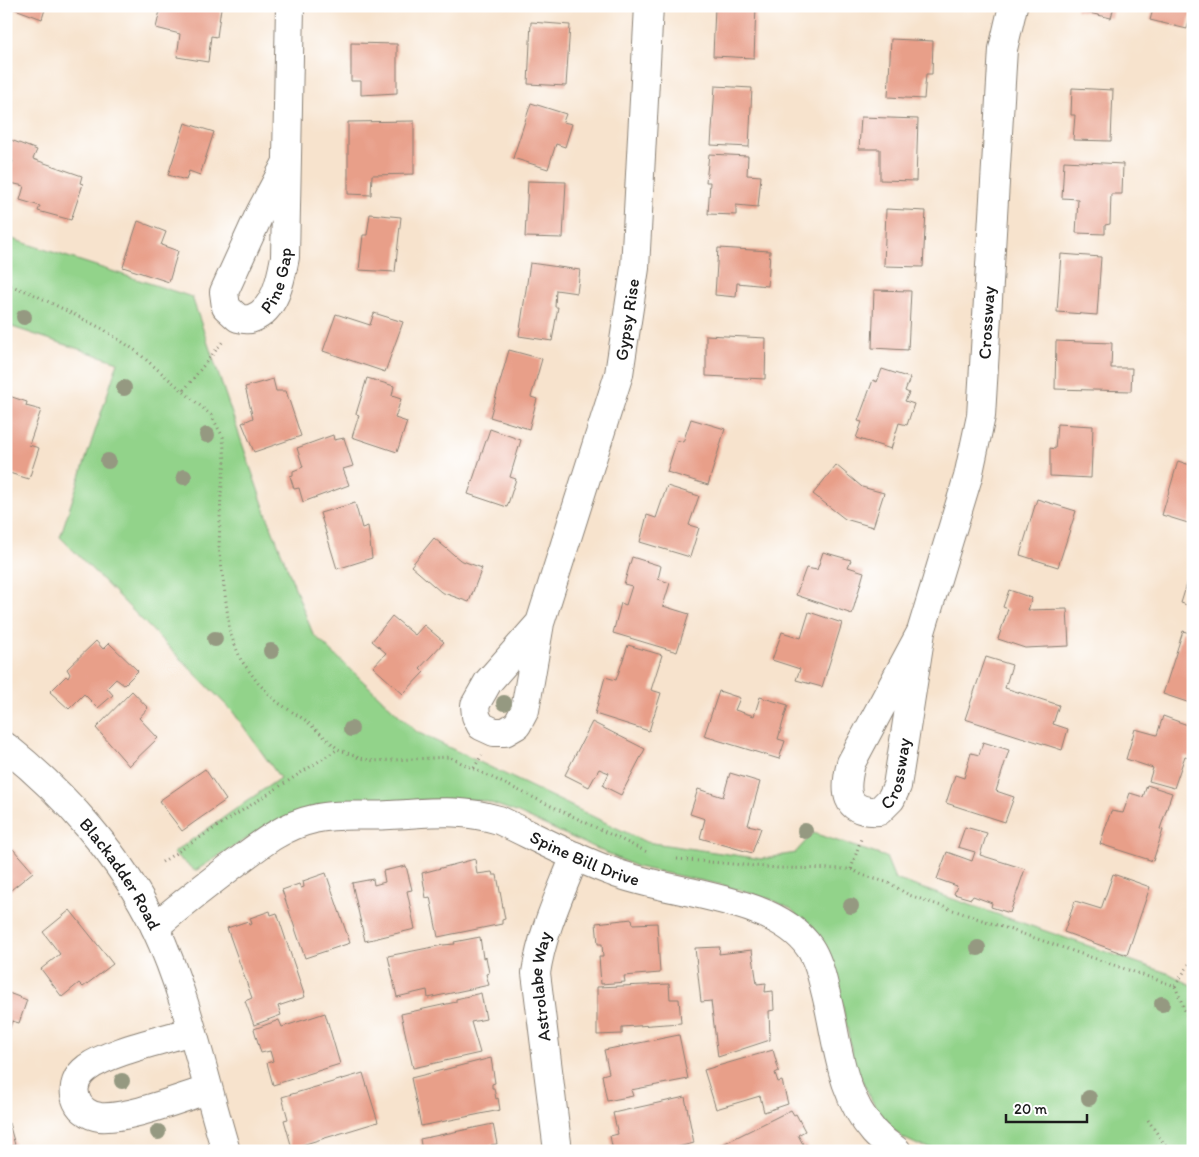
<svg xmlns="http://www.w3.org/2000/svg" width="1199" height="1157" font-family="Itim,sans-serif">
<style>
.green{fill:#92d38a;stroke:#577853}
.building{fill:#e89f89}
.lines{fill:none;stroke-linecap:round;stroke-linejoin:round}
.street-casing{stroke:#8a8074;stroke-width:30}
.secondary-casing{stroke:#8a8074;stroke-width:30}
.path{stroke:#8a8074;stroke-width:3;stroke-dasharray:1 4;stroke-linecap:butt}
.street{stroke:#fff;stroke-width:28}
.secondary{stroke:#fff;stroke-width:28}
.tree{fill:#959981}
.labels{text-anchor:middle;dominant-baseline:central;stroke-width:4.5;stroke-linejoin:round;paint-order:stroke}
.street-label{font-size:18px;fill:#1c1c1c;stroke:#fff}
</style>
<rect width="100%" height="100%" fill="#fff"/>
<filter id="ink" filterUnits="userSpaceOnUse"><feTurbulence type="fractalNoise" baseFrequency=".02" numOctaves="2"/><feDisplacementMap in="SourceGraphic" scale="10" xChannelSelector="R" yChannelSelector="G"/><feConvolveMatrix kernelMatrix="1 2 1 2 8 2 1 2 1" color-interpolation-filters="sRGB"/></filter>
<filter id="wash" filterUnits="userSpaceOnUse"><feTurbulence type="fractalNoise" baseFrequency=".0096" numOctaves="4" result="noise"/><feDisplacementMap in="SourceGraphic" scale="20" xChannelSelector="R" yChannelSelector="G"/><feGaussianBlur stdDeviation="1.12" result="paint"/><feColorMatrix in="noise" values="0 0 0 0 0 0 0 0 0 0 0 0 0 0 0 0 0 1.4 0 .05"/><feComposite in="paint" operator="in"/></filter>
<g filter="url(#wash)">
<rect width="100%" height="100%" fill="#f7e3cd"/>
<path class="green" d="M6,237L192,297L266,513L313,634L417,732L646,842L762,859L795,853L813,833L886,857L895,879L1170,974L1193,986V1151H945L918,1145L903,1138L890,1127L878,1113L854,1064L837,978L828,951L818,936L791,909L770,899L722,885L637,867L516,812L485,801L463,799L335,802C290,809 235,846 195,871L173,853L280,778L233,712L60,537L118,362L6,325Z"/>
<g id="blocks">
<g class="building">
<polygon points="7,6 46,6 42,19"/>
<polygon points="161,6 221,8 217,37 211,36 208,62 177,57 180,34 156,28"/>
<polygon points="715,6 756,6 754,58 713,56"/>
<polygon points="1077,6 1114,6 1111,18 1076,10"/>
<polygon points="1154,6 1193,6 1187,29 1150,20"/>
<polygon points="531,22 570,25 566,86 528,84"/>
<polygon points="891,39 933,41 932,74 926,74 924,99 888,97"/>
<polygon points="351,43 397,44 397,93 361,95 361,81 351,81"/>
<polygon points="715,86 752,88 749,147 711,145"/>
<polygon points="1072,88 1113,90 1111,141 1073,140 1075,115 1071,115"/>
<polygon points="531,103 566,114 563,122 572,124 565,147 556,144 548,169 513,158"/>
<polygon points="861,117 918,119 916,181 880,180 880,149 859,149"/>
<polygon points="414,121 414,174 372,175 371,195 348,194 348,122"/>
<polygon points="185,123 214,132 200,175 189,171 186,180 168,175"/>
<polygon points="11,140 37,150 33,159 82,176 80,183 83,184 71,220 38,211 40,206 20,200 24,186 6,182 13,161 6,159"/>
<polygon points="709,154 748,156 747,175 761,176 758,207 736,205 736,215 708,214 710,182 706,182"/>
<polygon points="1064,161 1123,164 1122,194 1111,194 1110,224 1105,225 1105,234 1076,233 1078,199 1062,198"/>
<polygon points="528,181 566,182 563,238 525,237"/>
<polygon points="886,209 926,211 923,267 884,266"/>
<polygon points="370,214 401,217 395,272 359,270 363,235 367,235"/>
<polygon points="138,221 166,232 161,245 178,251 169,282 123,267"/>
<polygon points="718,248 770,251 768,286 737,283 736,297 715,295"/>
<polygon points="1061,254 1101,257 1097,315 1057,312"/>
<polygon points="530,263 580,270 577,293 556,290 555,307 558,307 552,341 519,336"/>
<polygon points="874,290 911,291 908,350 872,348"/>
<polygon points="374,313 403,322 385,372 323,351 336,314 370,325"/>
<polygon points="706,335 766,338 765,379 706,376"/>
<polygon points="1056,341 1112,343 1111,368 1132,368 1131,391 1055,389"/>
<polygon points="509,350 542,359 531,397 537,399 529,429 490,417"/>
<polygon points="882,369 910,378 905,391 909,393 905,401 914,404 907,425 899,423 891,449 856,438 862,422 858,421 873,380 877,382"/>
<polygon points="367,378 394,386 392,396 401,399 395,418 407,422 397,452 352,437 359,415 356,414"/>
<polygon points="273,379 276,391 286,391 301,436 254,452 242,423 253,418 245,387"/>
<polygon points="6,395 27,402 26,406 41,410 29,445 39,448 29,479 6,472"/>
<polygon points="691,419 725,429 708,485 667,472 677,440 683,442"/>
<polygon points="1057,424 1093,426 1091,478 1050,476 1050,448 1055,449"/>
<polygon points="490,429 521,440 510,477 516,479 507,507 468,494"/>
<polygon points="333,435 334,440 344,438 353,466 343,469 349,485 303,502 299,488 294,489 290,476 293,475 293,471 303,467 297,448"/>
<polygon points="1178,461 1193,466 1193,509 1188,523 1162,515"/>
<polygon points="836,465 862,487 884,493 873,527 845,519 813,494"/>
<polygon points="667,486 699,496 689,525 699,528 690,557 640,542 647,515 656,518"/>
<polygon points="1037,499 1076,511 1058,567 1020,555"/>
<polygon points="355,503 362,528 368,526 372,558 337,569 320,513"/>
<polygon points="434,538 460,560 482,568 469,602 441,592 411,566"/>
<polygon points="823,552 851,560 848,567 864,572 852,614 796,595 806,568 817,570"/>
<polygon points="632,557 661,566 658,579 670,583 663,606 689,614 677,652 613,633 621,603 626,605 632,586 624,584"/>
<polygon points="1192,568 1193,568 1193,607 1181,603"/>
<polygon points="1009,590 1032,598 1028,610 1067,609 1069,646 1025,648 998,639 1008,609 1003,607"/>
<polygon points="809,612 842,623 822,687 796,680 800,669 772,660 782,632 801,638"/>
<polygon points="392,616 415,635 424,625 444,642 420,668 424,672 403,694 373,667 386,653 372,641"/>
<polygon points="1183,631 1193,634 1193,704 1163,694"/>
<polygon points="96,641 103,649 109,643 138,671 124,685 116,679 107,688 113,695 98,708 84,694 69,709 50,692 66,676 68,678 70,674 67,669"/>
<polygon points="628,645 662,655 651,690 661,693 649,731 595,714 605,677 616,680"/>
<polygon points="986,657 1012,665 1005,688 1059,705 1053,724 1068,729 1062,750 965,719"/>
<polygon points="132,691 148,708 139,718 158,738 129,766 96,728"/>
<polygon points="719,691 740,698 735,710 754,716 760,697 788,705 778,739 785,741 779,759 704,736"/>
<polygon points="1163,716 1193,727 1193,746 1189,757 1185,756 1174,788 1149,781 1153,768 1126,759 1135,729 1157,735"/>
<polygon points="592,722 645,749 621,795 603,786 609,773 599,769 589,787 565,775"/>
<polygon points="983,742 1009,750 996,791 1014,797 1005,822 946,803 955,775 964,778 971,753 979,755"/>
<polygon points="205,769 226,800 182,831 159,801"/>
<polygon points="730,773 760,782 748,825 761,828 752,853 700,838 705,819 690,814 698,789 723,797"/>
<polygon points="1147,785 1172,793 1160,829 1163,830 1153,861 1100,844 1111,811 1123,813 1130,793 1143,797"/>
<polygon points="965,827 987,833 980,855 1025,869 1010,913 991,907 992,903 973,896 971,899 954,894 957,886 937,879 947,852 972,861 975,852 958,847"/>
<polygon points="6,849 8,852 13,849 33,872 6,894"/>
<polygon points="475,859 477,874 492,872 493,875 497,875 505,919 502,920 502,924 438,937 430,897 426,898 422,873"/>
<polygon points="406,866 412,890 407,891 415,929 365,941 352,883 373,879 374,885 385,882 383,871"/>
<polygon points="326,873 350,943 305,958 282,890 299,884 301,888 304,887 303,881"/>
<polygon points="1113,874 1150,887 1127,955 1064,932 1075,901 1101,909"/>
<polygon points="70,910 113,964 83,987 79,983 62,997 41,969 60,954 43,932"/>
<polygon points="270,911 271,915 277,913 305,997 278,1006 281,1015 254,1025 245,1001 252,998 227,928 248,921 249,925 252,924 250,918"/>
<polygon points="632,919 633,924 657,923 660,973 624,976 625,982 601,984 599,957 603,957 602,944 598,944 596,923"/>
<polygon points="480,937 483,958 486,957 489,973 486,974 489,985 428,998 427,990 397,997 388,956 443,945 455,944 454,942"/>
<polygon points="720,947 719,954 752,950 757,984 766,983 765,992 773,991 774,1010 769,1011 770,1040 718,1057 711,1001 701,1002 695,948"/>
<polygon points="669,984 670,999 679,999 681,1023 622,1027 622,1034 597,1035 597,987"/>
<polygon points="6,992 27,1000 19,1023 12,1021 7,1037"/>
<polygon points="481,993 486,1019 471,1022 480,1053 413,1068 401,1014 456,1002 456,999"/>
<polygon points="325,1013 340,1064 273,1085 267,1063 273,1061 270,1051 261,1053 254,1029 279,1020 282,1027"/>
<polygon points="679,1035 688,1079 631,1090 633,1096 607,1101 602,1075 609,1073 604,1050"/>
<polygon points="773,1050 779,1071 775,1073 778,1082 782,1081 788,1104 764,1112 760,1096 716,1109 704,1070"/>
<polygon points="491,1058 495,1083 492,1084 492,1088 494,1088 496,1099 498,1098 500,1110 421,1126 411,1078"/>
<polygon points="363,1073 378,1122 292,1148 284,1120 288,1119 282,1097"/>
<polygon points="685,1097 694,1143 662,1151 613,1151 610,1136 618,1134 613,1113"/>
<polygon points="791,1110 794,1115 796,1114 805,1131 798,1135 804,1146 806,1144 809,1151 719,1151 717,1147"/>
<polygon points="9,1123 15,1145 6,1147 6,1124"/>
<polygon points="493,1124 497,1144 491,1145 492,1151 422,1151 420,1139"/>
</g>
</g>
</g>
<g filter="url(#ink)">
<use href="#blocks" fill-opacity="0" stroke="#8a8074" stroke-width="1"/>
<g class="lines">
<defs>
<g id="street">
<path id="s1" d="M286,164L260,213L224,292L226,307L238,318C242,319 249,320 253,318C276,309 281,278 285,257L290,6"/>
<path id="s2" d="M540,623L488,682L475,705L476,716L481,726L494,732H505L517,725L525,710L540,623L619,374L635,268L649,6"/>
<path id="s3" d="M921,632L851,763C844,791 844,813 879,811L891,799L897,786L921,632L968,477L981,416L1003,49L1013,6"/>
<path id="s4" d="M155,927C179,906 204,887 229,868C256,848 281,826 314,819C339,813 365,817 390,815C431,813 459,808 499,820C537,838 574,858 613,872C668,894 776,896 810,948C818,960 822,976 825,990C838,1039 838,1091 874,1132C880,1139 889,1145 897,1151"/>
<path d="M191,1031C164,1040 108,1052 87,1068C65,1084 74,1114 100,1117C129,1119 178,1099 207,1090"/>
<path id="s5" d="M558,1151L536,973C542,932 560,895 575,856"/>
</g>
<g id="secondary">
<path id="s6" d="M6,747C65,794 122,858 155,927C187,995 204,1078 226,1151"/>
</g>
</defs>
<use href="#street" class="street-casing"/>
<use href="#secondary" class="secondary-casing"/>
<g class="path">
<polyline points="6,284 31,293 103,329 136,351 211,415 223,437 225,461 221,493 219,547 230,633 241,660 258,683 277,702 305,720 338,749 359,758 374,761 449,757 647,852"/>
<polyline points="184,390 224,340"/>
<polyline points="474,768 482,755"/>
<polyline points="677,859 777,868 851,869 862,875 889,883 909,895 1175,986 1193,1030"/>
<polyline points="162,862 338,749"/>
<polyline points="851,869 862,836"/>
<polyline points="1175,986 1193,958"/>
<polyline points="1148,1120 1169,1151"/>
<polyline points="1156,1151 1165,1146"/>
</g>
<use href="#street" class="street"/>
<use href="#secondary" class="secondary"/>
</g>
<g class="tree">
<circle cx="24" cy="317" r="8"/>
<circle cx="124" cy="388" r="8"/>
<circle cx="207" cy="435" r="8"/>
<circle cx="108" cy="461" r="8"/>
<circle cx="184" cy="477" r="8"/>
<circle cx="215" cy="639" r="8"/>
<circle cx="271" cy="651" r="8"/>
<circle cx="504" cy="703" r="8"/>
<circle cx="351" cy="729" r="8"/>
<circle cx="805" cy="831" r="8"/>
<circle cx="851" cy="906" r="8"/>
<circle cx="978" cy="948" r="8"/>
<circle cx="1162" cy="1004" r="8"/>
<circle cx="122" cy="1081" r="8"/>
<circle cx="1089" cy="1098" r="8"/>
<circle cx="158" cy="1132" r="8"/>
</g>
</g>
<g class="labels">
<g class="street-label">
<text stroke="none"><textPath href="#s1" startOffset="236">Pine Gap</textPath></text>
<text stroke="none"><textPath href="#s2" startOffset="588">Gypsy Rise</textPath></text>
<text stroke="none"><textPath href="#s3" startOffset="724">Crossway</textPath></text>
<text stroke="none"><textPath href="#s3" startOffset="262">Crossway</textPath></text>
<text stroke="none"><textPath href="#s4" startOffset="474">Spine Bill Drive</textPath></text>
<text stroke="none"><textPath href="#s6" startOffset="172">Blackadder Road</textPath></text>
<text stroke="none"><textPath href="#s5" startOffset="166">Astrolabe Way</textPath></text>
</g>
</g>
<rect width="1199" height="1157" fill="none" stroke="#fff" stroke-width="25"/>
<path d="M1006 1114v8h81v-8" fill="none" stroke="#1c1c1c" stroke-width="2.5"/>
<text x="1014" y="1114" font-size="15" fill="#1c1c1c" stroke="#ffffff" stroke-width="4" paint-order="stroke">20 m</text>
</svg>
